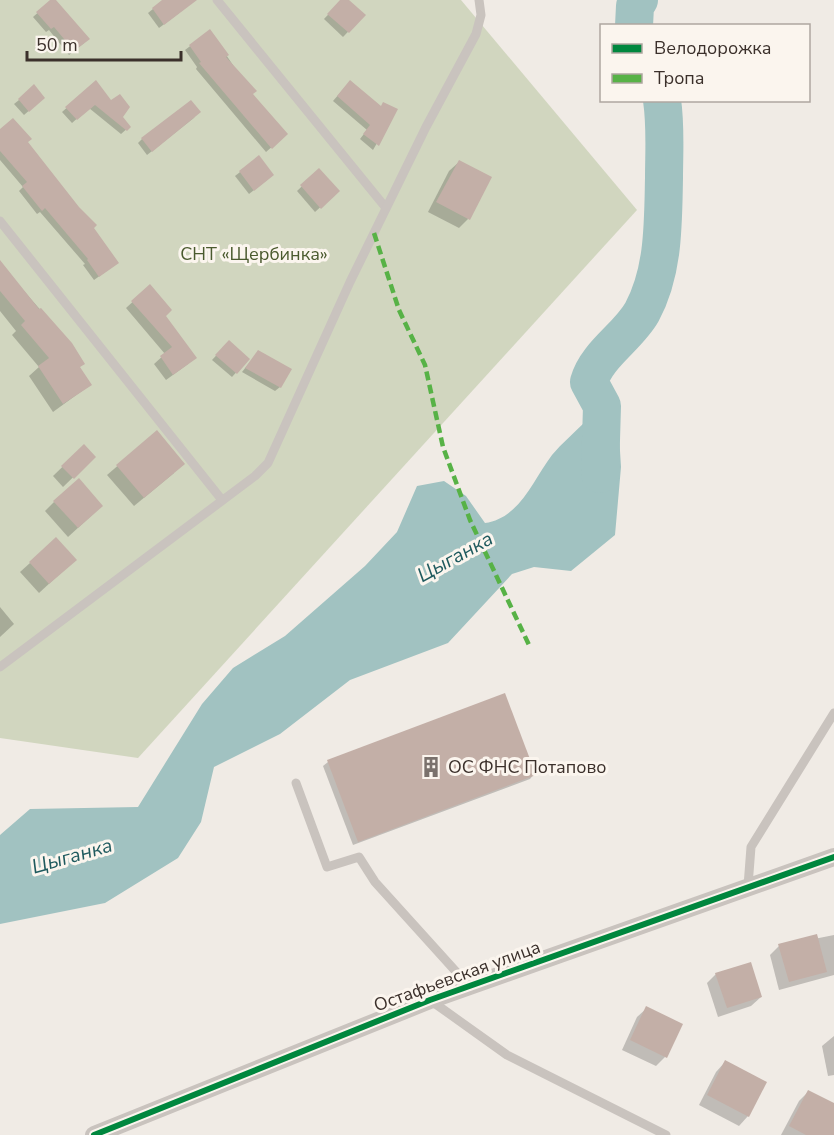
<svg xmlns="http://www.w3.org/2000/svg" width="834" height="1135" font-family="'Nunito Sans',sans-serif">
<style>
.green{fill:#d1d6bf}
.water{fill:#a1c2c1}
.shadow{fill:#0003}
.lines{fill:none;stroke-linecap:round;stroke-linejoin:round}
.river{stroke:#a1c2c1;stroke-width:38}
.building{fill:#c3afa7}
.lane{stroke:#c9c3be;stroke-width:9}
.street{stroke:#c9c3be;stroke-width:18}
.quiet{stroke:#57b246;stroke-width:4.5;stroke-dasharray:9 4.5;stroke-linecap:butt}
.cycleway-casing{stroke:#fbf5ee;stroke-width:10}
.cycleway{stroke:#00873e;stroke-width:6}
.labels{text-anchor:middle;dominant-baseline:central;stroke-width:6;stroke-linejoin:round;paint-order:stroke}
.park-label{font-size:18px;fill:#4a5a2e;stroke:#fbf5ee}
.poi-label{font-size:18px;fill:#3b302b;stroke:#fbf5ee;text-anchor:start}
.street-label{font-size:18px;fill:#3b302b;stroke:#fbf5ee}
.water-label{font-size:20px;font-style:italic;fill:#1f5a5e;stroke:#fbf5ee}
</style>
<rect width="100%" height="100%" fill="#f0ebe5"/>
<polygon class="green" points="0,0 461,0 637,210 138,758 0,738"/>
<path class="water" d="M585,422H602L619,435L621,467L615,535L571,571L534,567L512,574L448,643L350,680L280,734L214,767L201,822L178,858L105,903L0,924V835L30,809L138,807L202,704L233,668L285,636L365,566L397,532L417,486L444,481L466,496L485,523C520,518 533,480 552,455C562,443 574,433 585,422Z"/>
<g class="shadow">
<polygon points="52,0 84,43 69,55 49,30 46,32 33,17"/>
<polygon points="164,0 177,0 179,13 159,28 148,13"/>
<polygon points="342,0 347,0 364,15 343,37 324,19"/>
<polygon points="210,31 282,138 266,152 196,69 197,67 185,50"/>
<polygon points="96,82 129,127 121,134 89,108 72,123 62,112"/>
<polygon points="346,86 380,107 396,110 373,150 360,139 367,130 333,101"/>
<polygon points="19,100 39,102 24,115 14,104"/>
<polygon points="195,117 147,155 138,143 142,139"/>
<polygon points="0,131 26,142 92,228 112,267 94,280 83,265 85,264 40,212 37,214 19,191 23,187 0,160"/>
<polygon points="259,157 268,179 249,194 235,176"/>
<polygon points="459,162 468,219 459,228 428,212 449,171"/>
<polygon points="319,170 338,191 315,212 297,191"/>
<polygon points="4,268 70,344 79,368 90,385 53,412 29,376 39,367 12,335 16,331 0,311 0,269"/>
<polygon points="150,286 188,364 166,380 154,364 165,354 126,308"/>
<polygon points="229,342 248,359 232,377 212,360"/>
<polygon points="254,357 280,387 275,391 242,372"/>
<polygon points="157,432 174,473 134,506 107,475"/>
<polygon points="84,446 94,457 63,487 53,476"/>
<polygon points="54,502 92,515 68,537 45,511"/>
<polygon points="30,563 65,569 39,593 20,572"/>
<polygon points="0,607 14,624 0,637"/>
<polygon points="328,762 534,774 530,779 353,845 323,766"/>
<polygon points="834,935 834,975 779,990 770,955 779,946"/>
<polygon points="716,974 761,997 751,1006 718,1017 707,983"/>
<polygon points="647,1008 665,1057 656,1066 622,1050 637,1017"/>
<polygon points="834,1036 834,1075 828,1076 822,1046"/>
<polygon points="725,1062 748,1116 739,1126 699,1105 716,1072"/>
<polygon points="808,1092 834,1105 834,1135 781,1135 799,1101"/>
</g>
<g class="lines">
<g class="river">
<polyline points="634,26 635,6 639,0"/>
<path d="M600,474L602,406L589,382C597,354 628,337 642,312C664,271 663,224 664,178C664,152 666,127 662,100"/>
</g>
</g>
<g class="building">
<polygon points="50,0 56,0 90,39 74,51 54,27 51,29 36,12"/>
<polygon points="162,0 197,0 164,25 152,8"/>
<polygon points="340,0 349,0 366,15 349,33 327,14"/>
<polygon points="210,29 229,55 226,57 257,91 253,94 288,134 272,149 199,63 201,62 189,45"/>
<polygon points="96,80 111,100 120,94 130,107 123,117 131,127 127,131 95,105 77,120 65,107"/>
<polygon points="350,80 381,106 383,102 398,109 379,146 363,134 370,125 337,96"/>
<polygon points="34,84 45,98 29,112 18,99"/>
<polygon points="191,100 201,112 152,152 141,138"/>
<polygon points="13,118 32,139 28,142 79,207 97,225 94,228 119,263 99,277 87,260 88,259 45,208 42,211 22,186 27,182 0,151 0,129"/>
<polygon points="259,155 274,175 254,191 239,171"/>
<polygon points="459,160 492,177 470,220 436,202"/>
<polygon points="319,168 340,191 321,209 300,185"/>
<polygon points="0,260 39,309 41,308 72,343 85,364 80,367 92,385 63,404 38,366 49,358 21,325 25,321 0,291"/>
<polygon points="150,284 172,310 166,316 197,358 173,375 160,356 172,347 131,301"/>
<polygon points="229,340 250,359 237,374 215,355"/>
<polygon points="258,350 292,369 281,388 245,368"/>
<polygon points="157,430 185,464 144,498 116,465"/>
<polygon points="84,444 96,457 74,479 61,466"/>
<polygon points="79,478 103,506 78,528 53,501"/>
<polygon points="56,537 77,560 49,584 29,562"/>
<polygon points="505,693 536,775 358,842 327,760"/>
<polygon points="817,934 827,972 789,982 778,944"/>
<polygon points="751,962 762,997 727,1008 715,973"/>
<polygon points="646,1006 683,1024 667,1058 630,1040"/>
<polygon points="725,1060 767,1082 749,1117 707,1095"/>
<polygon points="808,1090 834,1103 834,1135 806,1135 789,1126"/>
</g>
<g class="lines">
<g class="lane">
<polyline points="217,0 386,208"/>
<polyline points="0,221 222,500"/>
<polyline points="0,667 255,476 268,463 350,282 426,127 476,34 481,15 479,0"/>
<polyline points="296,783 327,867 359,857 375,882 469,986"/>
<polyline points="748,886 751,847 834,713"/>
<polyline points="430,1000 507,1055 666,1135"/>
</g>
<polyline class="street" points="94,1135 430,1000 834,857"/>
<polyline class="quiet" points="374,233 399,310 425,365 443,447 470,520 529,645"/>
<defs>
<polyline id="cycleway" points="94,1135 430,1000 834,857"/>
</defs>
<use href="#cycleway" class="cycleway-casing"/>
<use href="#cycleway" class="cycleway"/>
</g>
<defs>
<symbol id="building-bare" viewBox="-9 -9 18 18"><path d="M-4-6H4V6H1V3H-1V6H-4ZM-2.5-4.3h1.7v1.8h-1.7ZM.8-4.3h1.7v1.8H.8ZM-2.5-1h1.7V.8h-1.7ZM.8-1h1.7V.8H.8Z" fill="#7a716c" stroke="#fbf5ee" stroke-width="2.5" paint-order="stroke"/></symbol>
</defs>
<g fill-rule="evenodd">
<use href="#building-bare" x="416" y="752" width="30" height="30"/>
</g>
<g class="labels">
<g class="park-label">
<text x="254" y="254">СНТ «Щербинка»</text>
</g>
<g class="poi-label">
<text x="448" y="767">ОС ФНС Потапово</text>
</g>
<g class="street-label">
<text transform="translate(457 976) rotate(-20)">Остафьевская улица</text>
</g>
<g class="water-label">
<text transform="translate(455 557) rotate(-29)">Цыганка</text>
<text transform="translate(72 856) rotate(-16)">Цыганка</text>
</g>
</g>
<rect x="600" y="24" width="210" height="78" fill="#fbf5ee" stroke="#aea6a0" stroke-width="1.5"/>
<rect x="612" y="44" width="30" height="9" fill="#00873e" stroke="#aea6a0" stroke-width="1.5"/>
<text x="654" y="54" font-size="18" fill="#3b302b">Велодорожка</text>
<rect x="612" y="74" width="30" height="9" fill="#57b246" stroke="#aea6a0" stroke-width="1.5"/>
<text x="654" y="84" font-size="18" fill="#3b302b">Тропа</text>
<path d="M27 51v9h154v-9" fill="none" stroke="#3b302b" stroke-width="3"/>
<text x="36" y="51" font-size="18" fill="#3b302b" stroke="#fbf5ee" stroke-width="4.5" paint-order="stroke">50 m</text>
</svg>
